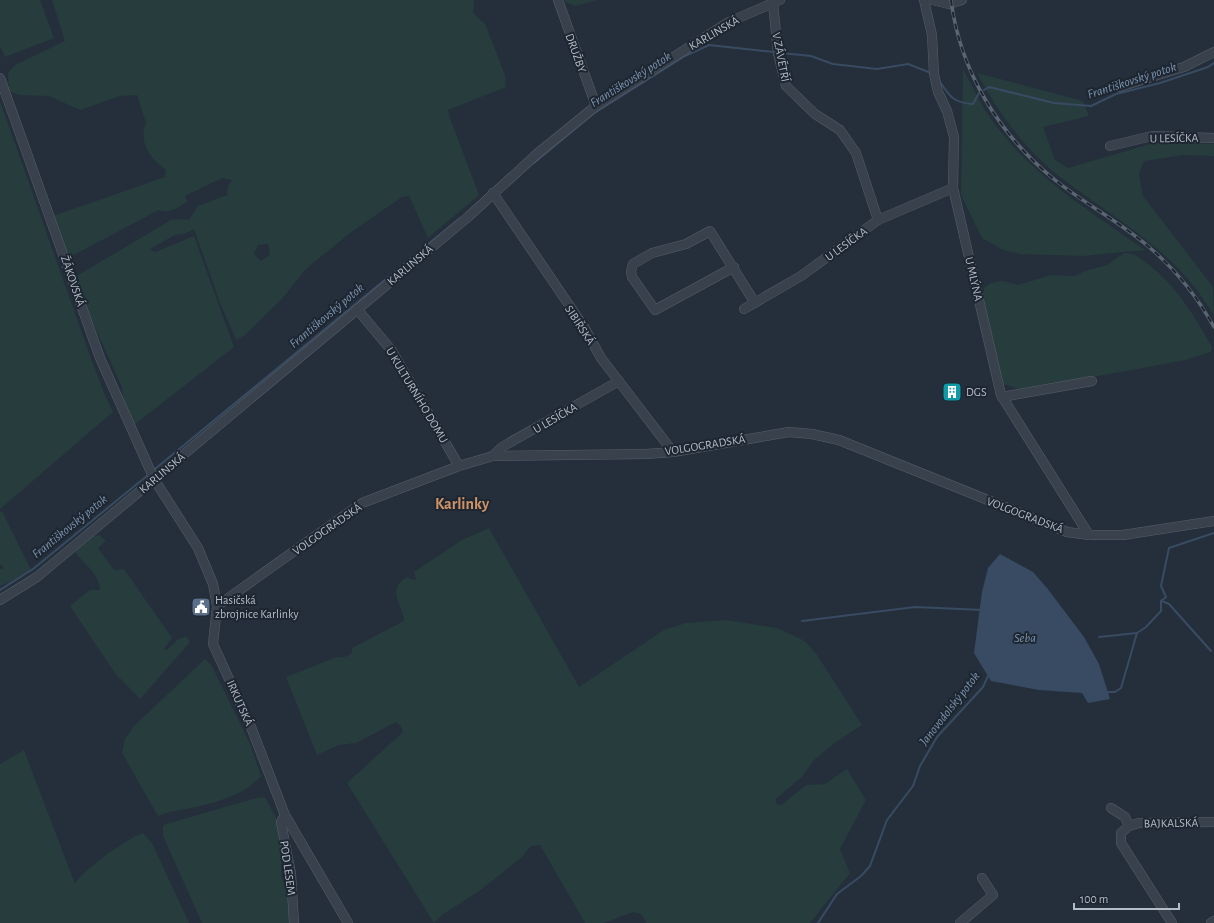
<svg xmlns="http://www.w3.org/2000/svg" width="1214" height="923" font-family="'Alegreya Sans',sans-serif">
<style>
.green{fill:#273c3d;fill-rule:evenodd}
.water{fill:#394b62}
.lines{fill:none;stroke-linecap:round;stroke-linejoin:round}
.stream{stroke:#394b62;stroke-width:2}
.minor-casing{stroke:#565f6a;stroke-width:10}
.minor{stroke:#38414c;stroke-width:9}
.rail-casing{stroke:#5a6572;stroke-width:3.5}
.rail{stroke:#1d2631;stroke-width:2;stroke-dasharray:6;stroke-linecap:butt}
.labels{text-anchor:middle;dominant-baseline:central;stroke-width:4;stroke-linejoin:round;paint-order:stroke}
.street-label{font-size:12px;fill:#b4bcc7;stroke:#1d2631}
.poi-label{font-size:12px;fill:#b4bcc7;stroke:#1d2631;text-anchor:start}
.water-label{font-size:13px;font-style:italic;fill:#7c93ad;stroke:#1d2631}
.district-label{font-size:16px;font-weight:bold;fill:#cf9267;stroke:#1d2631}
</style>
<rect width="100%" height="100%" fill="#242f3b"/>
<g class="green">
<polygon points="0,0 40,0 54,38 5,57 0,46"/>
<path d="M52,0H474L473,13L485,24L505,75L506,87L448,110L450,118L479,195L428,238L409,196L402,197L350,233L306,269L281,300L245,335L236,340L220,303L194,229L184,234L175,235L150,249L155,252L194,236L234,347L134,425L123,402L122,387L84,303L75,277L171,220L179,219L189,220L198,206L227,195L228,186L232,180L222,178L185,196L187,202C176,208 171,214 159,210L68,258L53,216L165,177L166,170C150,158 138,143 146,123L137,95L120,96L80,110L49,96L19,95L9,91L8,73L15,65L65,41ZM268,244L270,255L261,261L254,254L258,245Z"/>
<polygon points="565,0 597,0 575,6 565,2"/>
<path d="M963,69C974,89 983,110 997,127C1037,179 1092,213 1145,250L1083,256L1021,254L1003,250L982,238L961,195Z"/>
<path d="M977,73L1083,101L1089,116L1043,127L1055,160L1068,168L1157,142L1214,144V156L1183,155L1144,161L1139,174L1143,196L1213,287L1214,316C1178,252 1115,219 1060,177C1024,149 998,112 977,73Z"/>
<polygon points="0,101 89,353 104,393 113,412 0,509"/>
<path d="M1124,253C1134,252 1141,259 1149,265C1177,287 1194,315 1212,347L1211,352L1185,360L1143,368L1026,389H1019L1000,383L982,296L985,287L991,283L1003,281L1018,285L1051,275L1074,276L1085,271L1107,265Z"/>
<polygon points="2,511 31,570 10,582 0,586 0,569 3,569 3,565 0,565 0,512"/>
<path d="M489,528L579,687L664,630L686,623L725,620L777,628L805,641L817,655L862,725L836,742L814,760L802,777L776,799V804L781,805L806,785L825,784L847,769L866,800L840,849L850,873L810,923H647L641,914L633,912L604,923H585L540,845L531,846L523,856L482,889L442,915L434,923L347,783L403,732L401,726L396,722L356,743L339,745L317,755L286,677L337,657C343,658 347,657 352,653V648L404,621C402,603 386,590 407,577L414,580L416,579L414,572L462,540Z"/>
<path d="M99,535L106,541L98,548L114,570L124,569L172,638L164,649L167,650L177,640L186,636L190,642L140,699L115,673L70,606L90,590H100C100,575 84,564 75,552L93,537Z"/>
<path d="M205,659L212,666L250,744L261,776C247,793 221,801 200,806C186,810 171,810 158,816L122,753L125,739L134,726Z"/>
<path d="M24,750L75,884C80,872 129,837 143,833L152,843L189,923H0V764Z"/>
<polygon points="265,797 276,818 281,846 281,876 286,888 288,887 292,923 202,923 163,836 163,825 256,798"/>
</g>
<polygon class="water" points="1000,554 1033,572 1047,588 1084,637 1099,664 1110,699 1088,703 1082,693 1039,690 991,681 974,653 982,592 988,568"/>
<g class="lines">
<g class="stream">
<polyline points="782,53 811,56 833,64 877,69 908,64 931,73"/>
<path d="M940,82C950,97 954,103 973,104L979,93"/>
<polyline points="984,90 989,87 1054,103 1091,106 1116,94 1160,83 1208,67 1214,63"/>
<polyline points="534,163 593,114 685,56 709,45 774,52"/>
<polyline points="155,469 460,218"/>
<polyline points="0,590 33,569 148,475"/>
<polyline points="1162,601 1169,604 1211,651"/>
<polyline points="802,621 915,607 983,610"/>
<polyline points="1099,637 1137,633 1146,627 1161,611 1161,601 1166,597 1161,586 1169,548 1214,533"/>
<polyline points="1105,692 1115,692 1121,688 1137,633"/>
<polyline points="818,923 837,894 861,876 870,866 887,820 913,786 920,766 937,737 983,687 988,676"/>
</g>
<defs>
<g id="minor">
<polyline points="558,0 596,106"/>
<polyline points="924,0 932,35 934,74 938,92 947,111 954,137 953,188 1001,395 1089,535"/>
<polyline points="932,0 949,4 962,0"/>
<polyline points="773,3 778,53 786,86 815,114 840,130 856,153 878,220"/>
<polyline points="0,78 100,358 154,479 198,548 213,584 217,606 213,644 251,727 285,815 348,923"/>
<polyline points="1119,87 1184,67 1214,52"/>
<polyline points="1110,146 1152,136 1214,138"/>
<polyline points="493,193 584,327 601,358 673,452"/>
<polyline points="734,267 655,310 632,277 631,271 633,264 652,253 686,244 710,231 755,303"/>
<polyline points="357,309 392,351 459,466"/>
<polyline points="744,309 801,276 878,220 953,188"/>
<polyline points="1002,397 1092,381"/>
<polyline points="493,456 502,447 619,381"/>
<polyline points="0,600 37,577 468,217 538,153 596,106 729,22 780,0"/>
<polyline points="217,606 362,503 459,466 493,456 646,454 673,452 789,432 812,434 839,440 1067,532 1089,535 1123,535 1214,521"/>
<polyline points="1111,808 1125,817 1129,826 1121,833 1121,843 1172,923"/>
<polyline points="285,815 281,822 291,874 294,923"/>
<polyline points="1129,826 1139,823 1214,822"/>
<polyline points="960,923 993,895 982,878"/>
<polyline points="1211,923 1214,921"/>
</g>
</defs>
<use href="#minor" class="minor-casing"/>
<use href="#minor" class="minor"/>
<defs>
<path id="rail" d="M951,0C960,71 999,135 1055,180C1085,204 1120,222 1149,247C1176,270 1197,296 1214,327"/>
</defs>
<use href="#rail" class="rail-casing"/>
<use href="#rail" class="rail"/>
</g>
<defs>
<symbol id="building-square" viewBox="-11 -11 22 22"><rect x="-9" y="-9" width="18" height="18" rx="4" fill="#0f9aa8" stroke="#1d2631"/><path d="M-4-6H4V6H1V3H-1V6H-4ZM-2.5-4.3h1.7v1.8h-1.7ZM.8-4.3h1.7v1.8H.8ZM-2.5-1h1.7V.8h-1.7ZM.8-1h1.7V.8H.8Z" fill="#fff"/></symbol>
<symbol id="civic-square" viewBox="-11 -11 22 22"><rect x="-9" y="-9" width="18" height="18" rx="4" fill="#5c6f8a" stroke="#1d2631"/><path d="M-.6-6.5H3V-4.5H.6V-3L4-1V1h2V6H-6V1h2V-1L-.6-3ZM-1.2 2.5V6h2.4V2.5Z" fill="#fff"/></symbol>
</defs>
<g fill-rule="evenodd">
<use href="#building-square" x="941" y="381" width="22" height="22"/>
<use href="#civic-square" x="190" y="596" width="22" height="22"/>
</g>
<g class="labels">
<g class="street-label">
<text transform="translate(714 33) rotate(-30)">KARLINSKÁ</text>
<text transform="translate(576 53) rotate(70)">DRUŽBY</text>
<text transform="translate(781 57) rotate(79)">V ZÁVĚTŘÍ</text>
<text transform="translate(1174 138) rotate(-1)">U LESÍČKA</text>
<text transform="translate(846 244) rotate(-36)">U LESÍČKA</text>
<text transform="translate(410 265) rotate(-40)">KARLINSKÁ</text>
<text transform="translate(974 279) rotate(77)">U MLÝNA</text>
<text transform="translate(73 281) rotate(71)">ŽÁKOVSKÁ</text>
<text transform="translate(580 325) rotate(57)">SIBIŘSKÁ</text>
<text transform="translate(417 395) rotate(59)">U KULTURNÍHO DOMU</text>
<text transform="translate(555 418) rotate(-30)">U LESÍČKA</text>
<text transform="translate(705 445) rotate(-9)">VOLGOGRADSKÁ</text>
<text transform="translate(162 473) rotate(-40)">KARLINSKÁ</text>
<text transform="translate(1025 515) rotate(21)">VOLGOGRADSKÁ</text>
<text transform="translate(327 529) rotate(-35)">VOLGOGRADSKÁ</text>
<text transform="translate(240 703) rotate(66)">IRKUTSKÁ</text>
<text transform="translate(1171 823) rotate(-1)">BAJKALSKÁ</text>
<text transform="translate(288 868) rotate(82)">POD LESEM</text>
</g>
<g class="poi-label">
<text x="966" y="392">DGS</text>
<text x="215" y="600">Hasičská<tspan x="215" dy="14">zbrojnice Karlinky</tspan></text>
</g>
<g class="water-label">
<text transform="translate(631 80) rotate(-32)">Františkovský potok</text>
<text transform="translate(1132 81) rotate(-18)">Františkovský potok</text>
<text transform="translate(327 316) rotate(-40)">Františkovský potok</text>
<text transform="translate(70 527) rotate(-39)">Františkovský potok</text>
<text x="1025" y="638">Seba</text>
<text transform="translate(950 709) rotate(-52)">Janovodolský potok</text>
</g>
<g class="district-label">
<text x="462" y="504">Karlinky</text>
</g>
</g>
<path d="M1074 903v6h105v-6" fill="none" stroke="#b4bcc7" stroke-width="2"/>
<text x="1080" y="903" font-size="12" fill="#b4bcc7" stroke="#1d2631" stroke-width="3" paint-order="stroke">100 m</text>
</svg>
